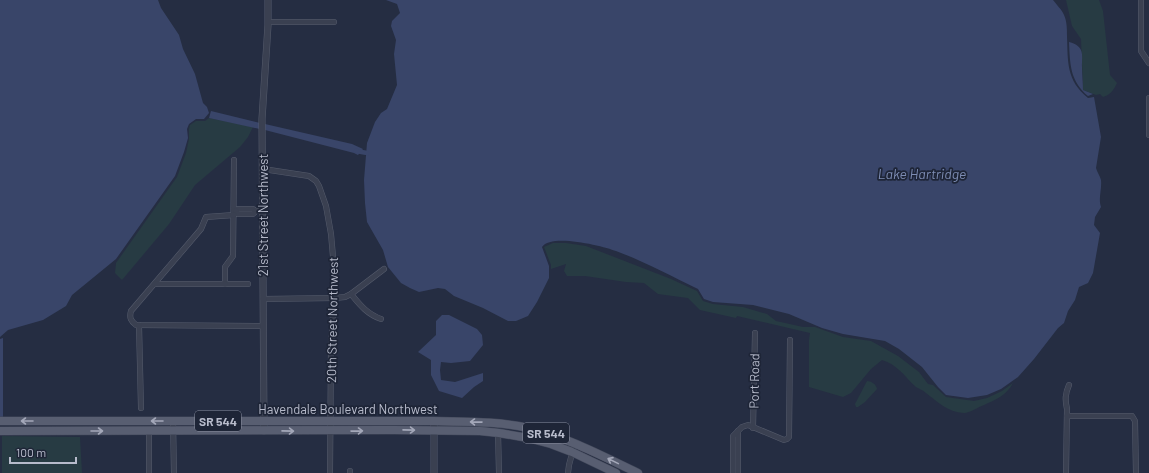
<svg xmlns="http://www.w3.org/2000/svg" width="1149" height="473" font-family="Barlow,sans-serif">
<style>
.green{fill:#273b43}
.water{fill:#394569}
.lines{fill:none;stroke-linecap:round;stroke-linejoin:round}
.canal{stroke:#394569;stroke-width:4.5}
.minor-casing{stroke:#555b6c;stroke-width:6}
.tertiary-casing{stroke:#555b6c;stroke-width:7}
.primary-casing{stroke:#43495b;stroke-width:9}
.minor{stroke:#3a4051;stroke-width:5}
.tertiary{stroke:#3a4051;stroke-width:6}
.primary{stroke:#585e71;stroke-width:8}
.oneway{stroke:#a4a8b9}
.labels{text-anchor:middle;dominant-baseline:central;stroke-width:3.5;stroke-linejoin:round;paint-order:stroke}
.shield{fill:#1e2537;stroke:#898e9f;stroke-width:1}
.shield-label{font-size:12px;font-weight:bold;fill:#b7bbcb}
.street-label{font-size:13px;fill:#b7bbcb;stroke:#1e2537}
.water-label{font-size:14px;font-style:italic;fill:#7d8cb3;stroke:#1e2537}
</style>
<rect width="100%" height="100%" fill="#252d42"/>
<g class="green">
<path d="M1066,0H1099L1103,11L1110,75L1117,83C1114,89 1111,95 1103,97L1100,94L1096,95L1083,90L1081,39L1072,26Z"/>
<polygon points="209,118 253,127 248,137 240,147 195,185 169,224 122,280 115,273 116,263 177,177 186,153 189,139 189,129 190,125 196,121 205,121"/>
<path d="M553,243H566L586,246L671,279L697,291L703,301L713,304L743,307L767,314L776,321L803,327H815L843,337L871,341L898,356L919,372L928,384L933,385L946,397L974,401L987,398L1002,391L1013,383C1007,395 995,400 984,405C978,407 970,413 964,413C947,412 938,402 926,393C923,390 919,389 916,387C905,377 897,364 882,360L871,369L851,393L843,397L809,387V340L810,333L737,316L736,318L700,310L688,298L658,294L644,283L626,282L585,276H567L564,271L566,264L551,269V265L544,247Z"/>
<path d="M867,381C871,381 876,384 877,389L865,402L858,407H856L855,404Z"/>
<polygon points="2,436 80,437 82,473 2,473"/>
</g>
<g class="water">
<polygon points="0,0 158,0 161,8 179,35 183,49 195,74 203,103 207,107 209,113 204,119 196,119 189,124 187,129 188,138 184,152 175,176 116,259 72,295 66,306 43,320 8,330 0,337"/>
<path d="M386,0H1053C1056,4 1062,10 1064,15C1067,21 1067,30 1067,36C1068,62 1066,80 1088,98L1094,97L1101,137L1096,168C1097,172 1100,176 1101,180C1102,190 1098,198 1101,207L1095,217L1094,225L1100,233L1093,273L1088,283L1079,287L1075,300L1068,311L1064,323L1058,328L1034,359L1018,377L1001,389L987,395L968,398L946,395L938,387L922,367L899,349L885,341L843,334L822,328L789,314L753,305L713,302L704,299L698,289C671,276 643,261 616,251C603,246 551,233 542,247L549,266V278L537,302L528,316L516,321H508L483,308L454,296L445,289L438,288L419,292L410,288L401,283L388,267L383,250L367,222L365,203L364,180L367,143L375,122L381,113L387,109L397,85L394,54L396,40L391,26L392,21L400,13L397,4Z"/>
<path d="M1069,42C1085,46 1082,55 1082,67C1082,75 1083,83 1083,90L1093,94L1088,96C1070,81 1070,64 1069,42Z"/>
<polygon points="211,111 260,123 260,129 209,118"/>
<polygon points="265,124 352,144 363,149 358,155 354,153 265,130"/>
<polygon points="442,315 449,315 477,329 482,335 483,345 470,361 451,363 441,362 440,370 441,380 455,382 483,373 483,381 474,387 462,398 439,391 431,375 431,360 418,352 436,335 436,321"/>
<polygon points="3,338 3,418 0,418 0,339"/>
</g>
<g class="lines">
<polyline class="canal" points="356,151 367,153"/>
<defs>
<g id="minor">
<polyline points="1141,0 1141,51 1149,63"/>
<polyline points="268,22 334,22"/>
<polyline points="1149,98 1149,135"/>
<polyline points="234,160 233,256 225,267 225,284 248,284"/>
<polyline points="263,169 309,176 316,181 319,186 326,206 331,234 335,279 331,348 330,473"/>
<polyline points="234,211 238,209 253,209 256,211"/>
<polyline points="236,211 238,214 253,214 256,211 263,211"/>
<path d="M234,215L206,217L201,229L131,311C129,318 131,321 136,325L263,326"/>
<polyline points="155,284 225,284"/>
<path d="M351,294C360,305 367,314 381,319"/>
<polyline points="263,299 335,298 345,297 351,294 384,269"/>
<polyline points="139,325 141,408"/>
<polyline points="1067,416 1132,416 1135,421 1136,473"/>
<polyline points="173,421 174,473"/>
<polyline points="753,428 755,333"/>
<polyline points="149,430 149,473"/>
<polyline points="738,431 738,473"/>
<polyline points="498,432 499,473"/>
<polyline points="350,471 350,473"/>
<polyline points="568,473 569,465 573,450"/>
<polyline points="733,473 733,436 742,427 748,425 784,440 787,439 789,437 790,340"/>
<path d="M1066,473L1067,409C1065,400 1065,394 1069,385"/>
</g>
<g id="tertiary">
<polyline points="434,421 434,473"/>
<polyline points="264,431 262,119 268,25 268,0"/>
</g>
<g id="primary">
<path d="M0,421H434C465,422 497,421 528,428C567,437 602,456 638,473"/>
<polyline points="0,431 394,430 480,431 499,433 528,438 551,444 572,452 616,473"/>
</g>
</defs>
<use href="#minor" class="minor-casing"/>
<use href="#tertiary" class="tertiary-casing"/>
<use href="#primary" class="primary-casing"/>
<use href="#minor" class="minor"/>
<use href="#tertiary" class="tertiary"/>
<use href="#primary" class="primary"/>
</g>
<defs><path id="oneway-shaft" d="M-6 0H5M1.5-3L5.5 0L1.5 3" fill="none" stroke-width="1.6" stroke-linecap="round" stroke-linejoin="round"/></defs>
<g class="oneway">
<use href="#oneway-shaft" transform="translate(27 421) rotate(-180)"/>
<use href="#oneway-shaft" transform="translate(157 421) rotate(180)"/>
<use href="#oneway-shaft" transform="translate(476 422) rotate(-179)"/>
<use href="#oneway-shaft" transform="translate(409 430) rotate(1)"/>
<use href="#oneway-shaft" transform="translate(97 431)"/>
<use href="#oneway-shaft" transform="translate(288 431) rotate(1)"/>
<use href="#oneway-shaft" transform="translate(357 431) rotate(-1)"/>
<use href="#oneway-shaft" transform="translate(613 461) rotate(-154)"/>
</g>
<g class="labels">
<g class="shield">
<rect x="195" y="411" width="46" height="20" rx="3"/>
<rect x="523" y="423" width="46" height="20" rx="3"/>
</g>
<g class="shield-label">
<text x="218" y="421">SR 544</text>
<text x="546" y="433">SR 544</text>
</g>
<g class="street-label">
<text transform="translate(263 215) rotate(-90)">21st Street Northwest</text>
<text transform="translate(332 320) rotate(-89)">20th Street Northwest</text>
<text transform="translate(754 381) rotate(-89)">Port Road</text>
<text x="348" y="409">Havendale Boulevard Northwest</text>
</g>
<g class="water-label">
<text x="922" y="173">Lake Hartridge</text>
</g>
</g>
<path d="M10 457v6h66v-6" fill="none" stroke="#b7bbcb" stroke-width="2"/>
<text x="16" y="457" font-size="12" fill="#b7bbcb" stroke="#1e2537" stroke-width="3" paint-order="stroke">100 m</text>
</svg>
